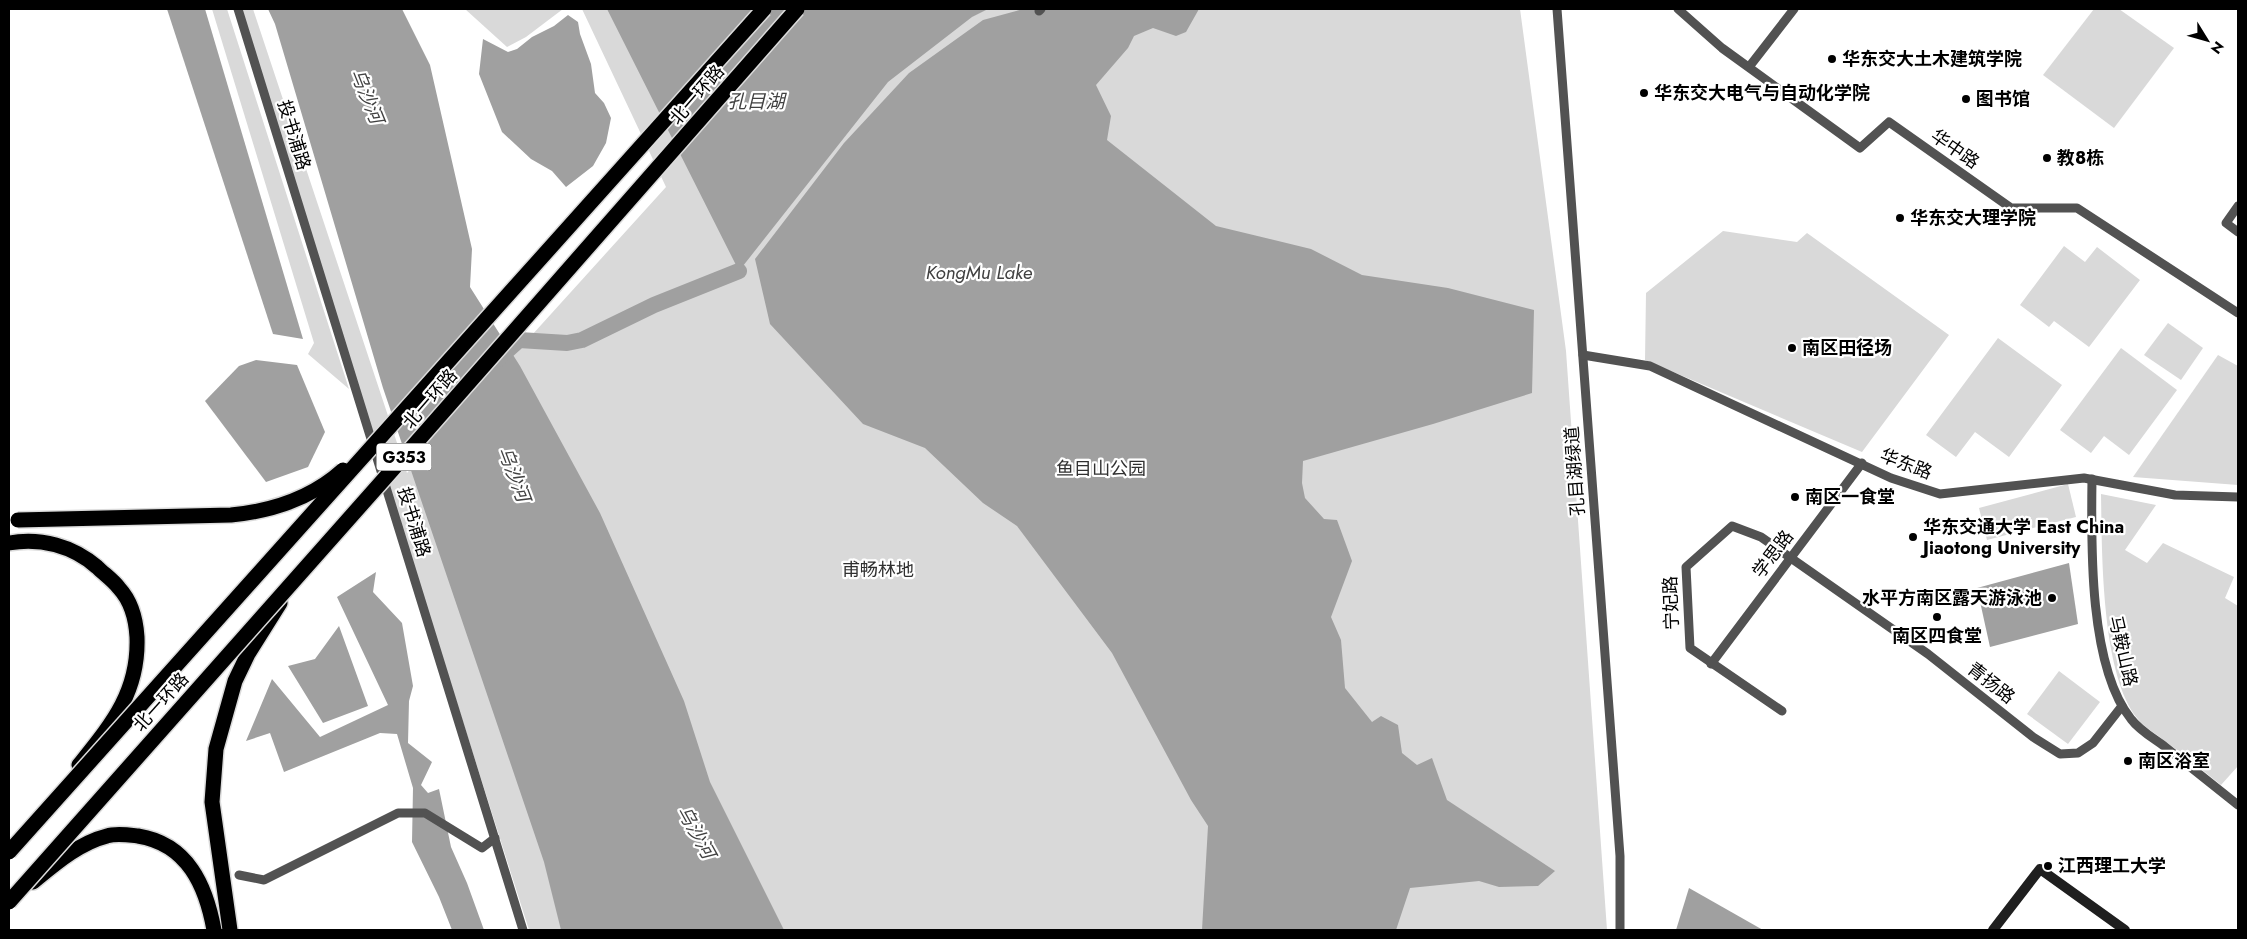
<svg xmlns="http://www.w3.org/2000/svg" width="2247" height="939" font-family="Jost,'Noto Sans SC',sans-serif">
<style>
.green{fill:#d9d9d9}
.water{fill:#a0a0a0}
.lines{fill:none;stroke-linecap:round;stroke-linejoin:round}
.river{stroke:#a0a0a0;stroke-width:16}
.highway-casing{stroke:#dbdbdb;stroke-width:18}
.street{stroke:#525252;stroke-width:9}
.secondary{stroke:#1f1f1f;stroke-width:10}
.highway{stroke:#000;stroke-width:15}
.highway-bridge-casing{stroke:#dbdbdb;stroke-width:18;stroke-linecap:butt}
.highway-bridge{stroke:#000;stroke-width:15}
.poi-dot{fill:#000;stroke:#fff;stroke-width:2}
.labels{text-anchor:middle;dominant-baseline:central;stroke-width:4.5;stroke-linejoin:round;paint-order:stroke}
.shield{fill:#fff;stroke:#4c4c4c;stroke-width:1}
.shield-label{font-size:16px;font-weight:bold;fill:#000}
.poi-label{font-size:18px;font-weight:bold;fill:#000;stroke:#fff;text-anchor:start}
.street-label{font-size:18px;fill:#000;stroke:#fff}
.park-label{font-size:18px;fill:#303030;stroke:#fff}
.water-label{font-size:19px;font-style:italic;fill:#414141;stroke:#fff}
</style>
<rect width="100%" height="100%" fill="#fff"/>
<g class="green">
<polygon points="212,9 227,9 349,389 308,354 314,343"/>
<polygon points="237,9 253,9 407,473 666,187 582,9 1520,9 1566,351 1607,930 529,930"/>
<polygon points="465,9 563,9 526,37 507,47"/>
<polygon points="2094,9 2119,9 2174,48 2114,128 2043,75"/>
<polygon points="1723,231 1797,242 1807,233 1949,335 1862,452 1645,360 1646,293"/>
<polygon points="2064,246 2085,262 2097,247 2140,280 2089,347 2054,321 2049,327 2020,305"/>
<polygon points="2168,323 2203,348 2181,380 2144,355"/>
<polygon points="1998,338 2062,385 2009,457 1975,432 1956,457 1926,435"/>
<polygon points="2121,348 2177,390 2129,455 2104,436 2091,453 2060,430"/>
<polygon points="2218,355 2238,366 2238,485 2133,477"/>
<polygon points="2068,484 2076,517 1987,540 1979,508"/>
<path d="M2101,494L2156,505L2125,550L2147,563L2163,543L2234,577L2225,598L2238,606V766L2221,785C2201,769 2181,753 2161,738C2153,732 2143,726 2137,718C2101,673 2102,552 2101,494Z"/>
<polygon points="2059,671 2100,702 2068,744 2027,714"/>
</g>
<g class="water">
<polygon points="167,9 205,9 303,339 273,334"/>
<polygon points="268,9 402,9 430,65 472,249 470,287 520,366 600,513 684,701 710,782 784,930 561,930 544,862 383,388 294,88 275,24"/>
<polygon points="607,9 988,9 972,17 888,82 739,271"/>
<polygon points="1023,9 1199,9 1186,32 1176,36 1153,28 1134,36 1128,48 1096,85 1111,116 1107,140 1216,226 1311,249 1362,275 1448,288 1534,310 1532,393 1433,424 1303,461 1302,483 1305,498 1324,519 1337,520 1352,561 1331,617 1341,640 1345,688 1372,722 1381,716 1398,725 1402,753 1417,765 1432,758 1447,800 1555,871 1538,886 1499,887 1479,881 1410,888 1396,930 1202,930 1208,826 1191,800 1112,653 1017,526 983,503 925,448 863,424 770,324 755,259 844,143 909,73 983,20"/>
<polygon points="568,15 578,22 580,34 591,64 595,93 604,103 611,118 606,143 593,166 566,187 552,171 531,159 502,132 479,74 483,39 508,52 517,49 532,37 554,26"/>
<polygon points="256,360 297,365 325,432 308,467 266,482 205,401 239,366"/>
<polygon points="2069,563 2078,624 1990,647 1977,588"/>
<polygon points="376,572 373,592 402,623 413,686 409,701 408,743 432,762 421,785 428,793 439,789 451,847 467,883 484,930 452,930 439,897 412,842 413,788 397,734 380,733 284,772 270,733 246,741 272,679 320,737 388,705 337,597"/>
<polygon points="339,626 368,706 323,723 288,666 315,659"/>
<polygon points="1689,888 1763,930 1676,930"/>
</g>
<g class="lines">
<polyline class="river" points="497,360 519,340 567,343 582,340 654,305 739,271"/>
<defs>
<g id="highway">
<path d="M9,543C40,537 73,546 97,567C104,574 113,580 119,588C131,601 136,620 137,637C139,692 112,724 79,765"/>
<path d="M33,882C55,864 79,843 107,836C116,833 129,835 138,836C188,844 206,886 214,930"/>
<polyline points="230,930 212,802 216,749 235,681 248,654 280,603"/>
</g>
</defs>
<use href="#highway" class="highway-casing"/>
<g class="street">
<polyline points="238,9 523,930"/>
<polyline points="1557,9 1620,856 1620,930"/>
<polyline points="1678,9 1722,48 1860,148 1889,122 2011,208 2077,208 2238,313"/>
<polyline points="1039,11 1041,9"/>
<polyline points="1749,67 1794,9"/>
<polyline points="2238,206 2226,223 2238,232"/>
<polyline points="1583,355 1650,366 1891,478 1940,494 2084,478 2175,495 2238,497"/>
<path d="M2092,479C2091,546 2089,667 2131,719C2139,730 2153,738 2164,746C2188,765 2213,785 2238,805"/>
<polyline points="1711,664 1862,463"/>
<polyline points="1782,711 1690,648 1686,567 1732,526 1761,537 1928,654 2033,737 2060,754 2078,753 2093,743 2122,706"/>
<polyline points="239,875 264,880 398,813 425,813 482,848 495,838"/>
</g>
<polyline class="secondary" points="1993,930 2040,869 2125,930"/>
<use href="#highway" class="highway"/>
<defs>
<g id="highway-bridge">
<path d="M18,520L231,515C272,511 312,498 343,470"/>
<polyline points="9,852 764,9"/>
<polyline points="9,902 393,469 797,9"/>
</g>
</defs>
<use href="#highway-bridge" class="highway-bridge-casing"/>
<use href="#highway-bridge" class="highway-bridge"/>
</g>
<g class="poi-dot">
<circle cx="1832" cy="59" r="5"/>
<circle cx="1644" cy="93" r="5"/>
<circle cx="1966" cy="99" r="5"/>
<circle cx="2047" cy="158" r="5"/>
<circle cx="1900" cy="218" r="5"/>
<circle cx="1792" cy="348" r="5"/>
<circle cx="1795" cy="497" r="5"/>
<circle cx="1913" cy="537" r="5"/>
<circle cx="2052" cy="598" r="5"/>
<circle cx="1937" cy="617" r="5"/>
<circle cx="2128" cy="761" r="5"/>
<circle cx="2048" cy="866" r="5"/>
</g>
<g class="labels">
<rect class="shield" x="376.5" y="443.5" width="55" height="27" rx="4"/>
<g class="shield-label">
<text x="404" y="457">G353</text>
</g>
<g class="poi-label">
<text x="1842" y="59">华东交大土木建筑学院</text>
<text x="1654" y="93">华东交大电气与自动化学院</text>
<text x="1976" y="99">图书馆</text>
<text x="2057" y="158">教8栋</text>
<text x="1910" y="218">华东交大理学院</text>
<text x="1802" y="348">南区田径场</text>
<text x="1805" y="497">南区一食堂</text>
<text x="1923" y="527">华东交通大学 East China<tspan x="1923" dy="21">Jiaotong University</tspan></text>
<text x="2042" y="598" text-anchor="end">水平方南区露天游泳池</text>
<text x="1937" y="636" text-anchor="middle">南区四食堂</text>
<text x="2138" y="761">南区浴室</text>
<text x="2058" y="866">江西理工大学</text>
</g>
<g class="street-label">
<text transform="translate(697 95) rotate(-49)">北一环路</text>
<text transform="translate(294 135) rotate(73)">投书浦路</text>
<text transform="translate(1955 149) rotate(35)">华中路</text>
<text transform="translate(430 399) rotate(-49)">北一环路</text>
<text transform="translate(1906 464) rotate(21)">华东路</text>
<text transform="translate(1575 471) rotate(-94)">孔目湖绿道</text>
<text transform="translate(414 522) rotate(73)">投书浦路</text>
<text transform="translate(1773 554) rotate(-53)">学思路</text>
<text transform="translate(1671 603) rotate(-92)">宁妃路</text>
<text transform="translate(2123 651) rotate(77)">马鞍山路</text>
<text transform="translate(1991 683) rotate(38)">青扬路</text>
<text transform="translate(161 702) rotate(-48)">北一环路</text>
</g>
<g class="park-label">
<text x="1101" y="469">鱼目山公园</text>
<text x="878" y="570">甫畅林地</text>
</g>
<g class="water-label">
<text transform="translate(367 96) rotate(68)">乌沙河</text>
<text x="756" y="101">孔目湖</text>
<text x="979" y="272">KongMu Lake</text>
<text transform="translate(514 474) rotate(69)">乌沙河</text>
<text transform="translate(696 832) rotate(61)">乌沙河</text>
</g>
</g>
<rect width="2247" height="939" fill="none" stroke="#000000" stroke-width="20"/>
<g transform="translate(2207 40) rotate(127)" stroke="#ffffff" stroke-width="4" paint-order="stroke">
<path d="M0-4L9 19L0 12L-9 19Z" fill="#000000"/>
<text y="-8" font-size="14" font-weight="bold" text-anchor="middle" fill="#000000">N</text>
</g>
</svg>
